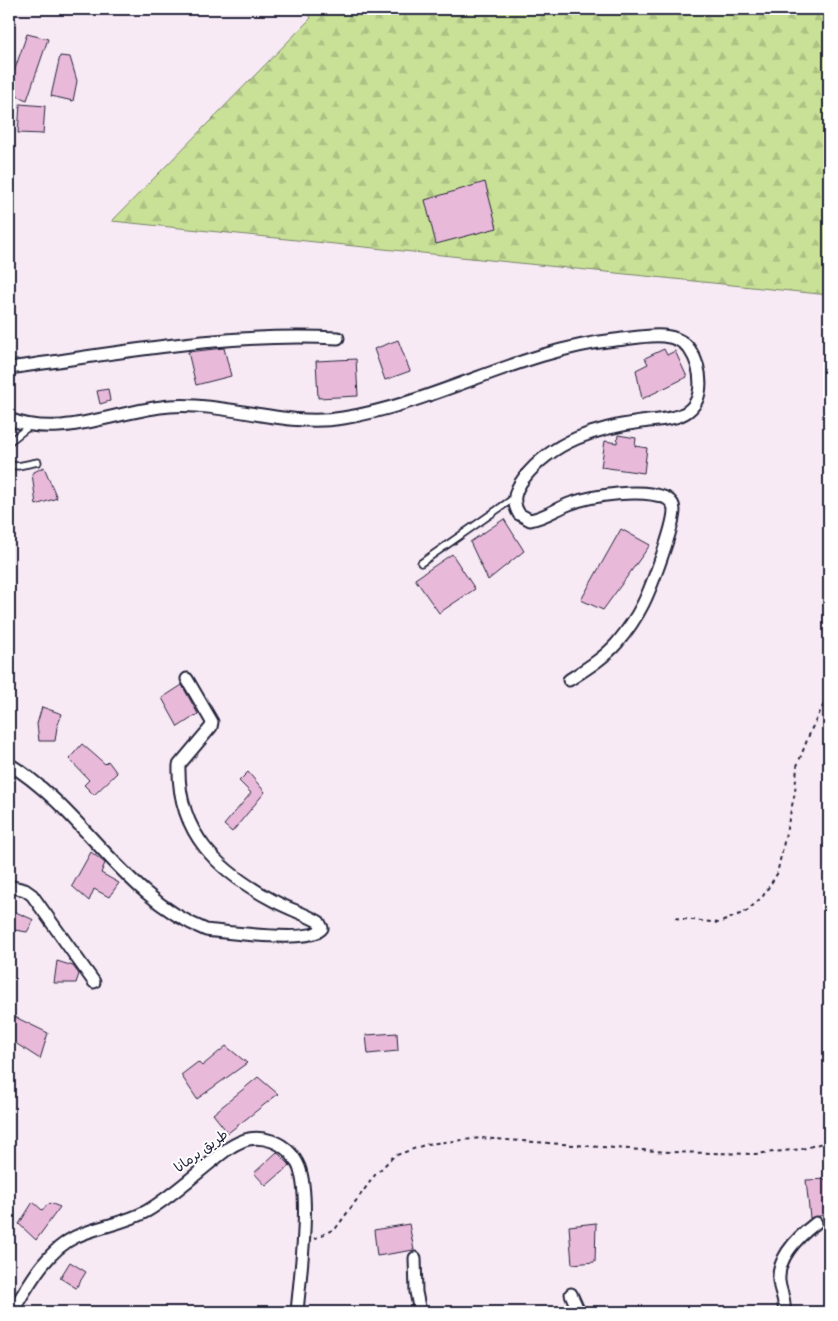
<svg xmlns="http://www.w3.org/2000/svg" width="838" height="1321" font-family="'Balsamiq Sans','Playpen Sans Arabic',sans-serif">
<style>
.forest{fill:url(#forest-firs);stroke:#768269}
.building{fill:#e9b9da;stroke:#22223b}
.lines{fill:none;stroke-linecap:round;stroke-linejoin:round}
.service-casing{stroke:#22223b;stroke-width:9}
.minor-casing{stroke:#22223b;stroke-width:15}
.path{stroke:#22223b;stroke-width:2;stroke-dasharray:4 4;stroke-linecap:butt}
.service{stroke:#fff;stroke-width:5.5}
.minor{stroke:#fff;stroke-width:11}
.labels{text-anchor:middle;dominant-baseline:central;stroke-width:4;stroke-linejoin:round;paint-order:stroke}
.street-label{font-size:14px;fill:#22223b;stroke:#fff}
</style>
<defs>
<pattern id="forest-firs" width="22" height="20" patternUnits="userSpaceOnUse" patternTransform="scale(1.25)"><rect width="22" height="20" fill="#c9e197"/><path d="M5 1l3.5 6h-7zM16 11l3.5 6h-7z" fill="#acc183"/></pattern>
</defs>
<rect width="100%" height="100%" fill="#f8eaf4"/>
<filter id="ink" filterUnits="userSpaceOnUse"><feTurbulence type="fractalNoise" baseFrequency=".02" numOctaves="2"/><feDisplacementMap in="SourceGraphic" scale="10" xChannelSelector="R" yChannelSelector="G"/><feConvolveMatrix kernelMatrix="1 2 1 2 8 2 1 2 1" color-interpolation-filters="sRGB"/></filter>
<g filter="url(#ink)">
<polygon class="forest" points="306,9 829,9 829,295 112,221 311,18"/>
<g class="building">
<polygon points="27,34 48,39 27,100 9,93 9,86"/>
<polygon points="60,56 70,57 77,81 73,101 51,96"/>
<polygon points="20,104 45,106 43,134 18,133"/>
<polygon points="485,182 497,228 436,244 425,200"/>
<polygon points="398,340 410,371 385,380 374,349"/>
<polygon points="224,348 231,376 196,385 188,352"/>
<polygon points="664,349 667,355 675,351 687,377 642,399 636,370 648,364 645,358"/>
<polygon points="356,359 358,396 318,398 316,361"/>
<polygon points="108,389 110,401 100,404 97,391"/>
<polygon points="618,435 636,438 635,446 647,448 644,473 601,467 605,441 617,443"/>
<polygon points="44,467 57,498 36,505 32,473"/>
<polygon points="504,519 524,551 488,580 470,542"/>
<polygon points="621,529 650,545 603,610 581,600"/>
<polygon points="452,554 475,589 439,613 415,579"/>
<polygon points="182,685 198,714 178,727 162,698"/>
<polygon points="42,707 62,714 57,727 55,741 39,741 37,724"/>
<polygon points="82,744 105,764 108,761 117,773 94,795 84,785 89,780 69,759"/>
<polygon points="248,772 265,792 232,832 224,825 251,793 239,781"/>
<polygon points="91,852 105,863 101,873 119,883 109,897 94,889 89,901 72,886"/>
<polygon points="11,910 34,920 27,932 9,929"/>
<polygon points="57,961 73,966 79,974 76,983 54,983"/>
<polygon points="9,1014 48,1033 40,1059 9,1039"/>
<polygon points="397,1033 398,1051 368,1054 366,1035"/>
<polygon points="226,1046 247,1063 197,1099 181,1075 198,1062 202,1066"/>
<polygon points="258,1077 278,1094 228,1133 213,1114"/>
<polygon points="277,1152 290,1165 266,1186 254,1173"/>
<polygon points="829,1179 829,1214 810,1218 806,1180"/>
<polygon points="33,1202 42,1210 50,1203 60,1207 36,1240 19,1224"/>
<polygon points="596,1223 595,1262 572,1264 569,1226"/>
<polygon points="409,1224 414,1250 377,1256 374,1230"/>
<polygon points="70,1262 86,1272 76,1288 60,1278"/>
</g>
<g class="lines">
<defs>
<g id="service">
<polyline points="9,442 31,425"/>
<polyline points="9,465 18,466 38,462"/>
<polyline points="421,563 514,498"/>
</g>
<g id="minor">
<path d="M9,368C118,353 228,332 338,338"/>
<path d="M9,419C61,440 117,410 170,406C228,402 286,428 343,418C437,403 520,350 615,340C638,338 675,327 690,350C702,368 706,401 685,413C673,420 655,420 641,422C596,428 553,441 524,478C515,490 511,501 519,514L530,520C544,518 556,509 569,504C592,495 643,488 666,498C671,501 674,505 674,510C674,527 651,588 643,604C636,618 627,631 617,643C604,658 586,669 569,680"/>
<path d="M9,764C83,809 124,898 206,930C226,932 313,944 322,928L319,922C305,914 289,909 274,901C218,871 177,833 179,765L211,727L212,722L187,679"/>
<polyline points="9,886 25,890 32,895 94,982"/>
<polyline points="415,1258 416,1292 420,1312"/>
<polyline points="571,1294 579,1312"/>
<path d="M12,1312C28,1286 46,1251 75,1237C98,1226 124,1224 147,1211C173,1196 203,1167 229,1148C243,1139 255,1135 272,1141C284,1145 294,1155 299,1167C311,1198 300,1277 297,1312"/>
<path d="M784,1312C786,1298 780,1293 779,1281C777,1257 799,1236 816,1223"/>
</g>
</defs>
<use href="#service" class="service-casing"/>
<use href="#minor" class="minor-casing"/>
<g class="path">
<polyline points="675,918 719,923 747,911 763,896 777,874 795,792 797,766 811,730 829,694"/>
<polyline points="314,1239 336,1228 375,1175 394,1156 427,1144 481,1138 669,1152 755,1154 802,1149 829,1141"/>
</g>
<use href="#service" class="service"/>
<use href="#minor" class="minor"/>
</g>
</g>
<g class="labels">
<g class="street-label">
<text transform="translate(201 1151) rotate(-36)">طريق برمانا</text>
</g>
</g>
<rect width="838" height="1321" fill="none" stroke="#fff" stroke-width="30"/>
<rect x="15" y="15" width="808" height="1291" fill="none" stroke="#22223b" stroke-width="2" filter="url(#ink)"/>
</svg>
